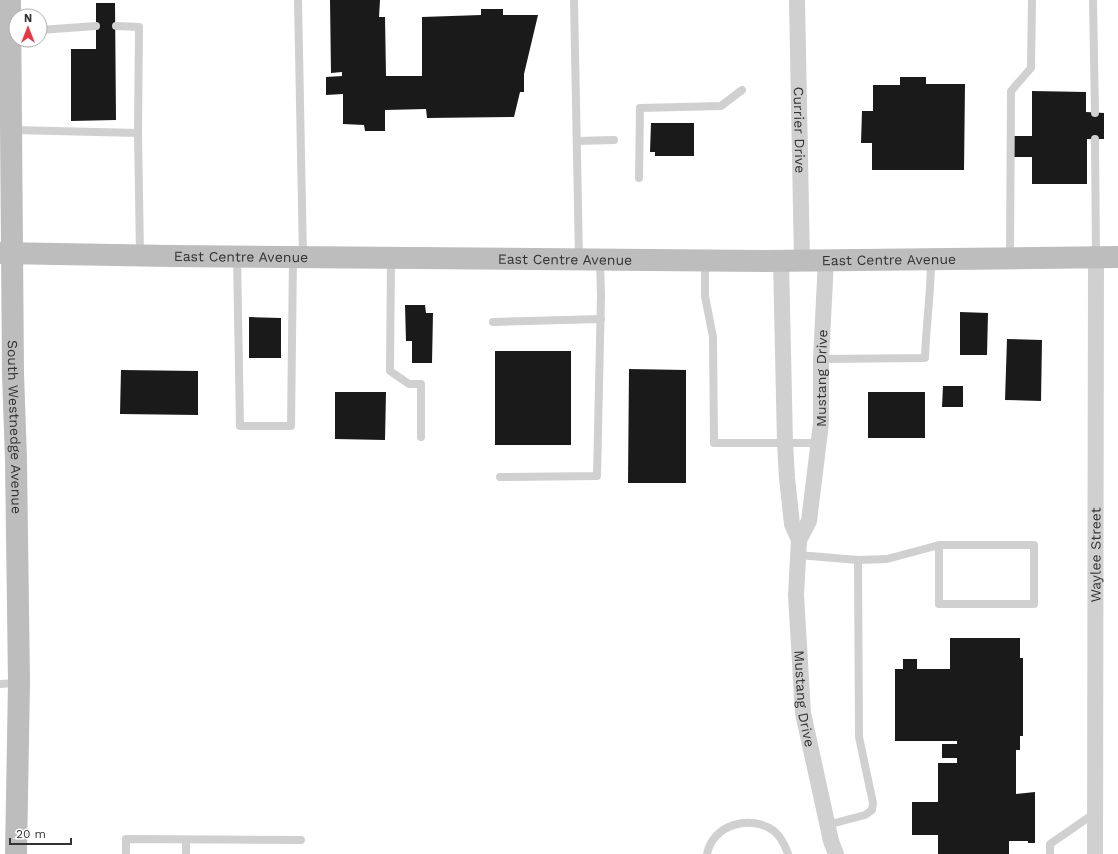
<svg xmlns="http://www.w3.org/2000/svg" width="1118" height="854" font-family="'Work Sans',sans-serif">
<style>
.building{fill:#1a1a1a}
.lines{fill:none;stroke-linecap:round;stroke-linejoin:round}
.lane{stroke:#d0d0d0;stroke-width:8}
.street{stroke:#d0d0d0;stroke-width:16}
.secondary{stroke:#bdbdbd;stroke-width:22}
.labels{text-anchor:middle;dominant-baseline:central;stroke-width:4;stroke-linejoin:round;paint-order:stroke}
.street-label{font-size:14px;fill:#333;stroke:#fff}
</style>
<rect width="100%" height="100%" fill="#fff"/>
<g class="building">
<polygon points="330,0 380,0 379,17 385,17 386,76 422,76 422,17 481,15 481,9 503,9 503,15 538,15 524,74 524,92 520,92 514,117 427,118 426,109 385,110 385,131 365,131 364,125 343,124 343,94 326,95 326,77 342,76 342,72 331,73"/>
<polygon points="96,3 115,3 116,120 71,121 71,49 96,49"/>
<polygon points="900,77 926,77 926,84 965,84 964,170 872,170 872,143 861,143 862,111 873,111 873,85 900,85"/>
<polygon points="1032,91 1086,92 1086,112 1104,113 1104,139 1087,139 1087,184 1032,184 1032,157 1014,157 1014,136 1032,136"/>
<polygon points="651,123 694,123 694,156 655,156 655,152 650,152"/>
<polygon points="405,305 425,305 426,313 433,313 432,363 412,363 412,341 406,341"/>
<polygon points="960,312 988,313 987,355 960,355"/>
<polygon points="249,317 281,318 281,358 249,358"/>
<polygon points="1007,339 1042,340 1041,401 1005,400"/>
<rect x="495" y="351" width="76" height="94"/>
<polygon points="629,369 686,370 686,483 628,483"/>
<polygon points="121,370 198,371 198,415 120,414"/>
<polygon points="943,386 963,386 963,407 942,407"/>
<polygon points="335,392 386,392 385,440 335,439"/>
<rect x="868" y="392" width="57" height="46"/>
<polygon points="950,638 1020,638 1020,658 1023,658 1023,736 1020,736 1020,750 1016,750 1016,794 1035,792 1035,843 1028,843 1028,841 1009,841 1009,854 938,854 938,835 912,835 912,802 938,802 938,763 957,763 957,758 942,758 942,744 957,744 957,741 895,741 895,669 903,669 903,659 917,659 917,669 950,669"/>
</g>
<g class="lines">
<g class="lane">
<polyline points="298,0 303,257"/>
<polyline points="574,0 579,259"/>
<polyline points="1093,0 1095,113"/>
<polyline points="116,26 139,27 138,133"/>
<polyline points="40,30 96,26"/>
<polyline points="13,130 138,133 140,255"/>
<polyline points="1095,139 1096,257"/>
<polyline points="577,141 614,140"/>
<polyline points="639,178 640,108 721,106 742,90"/>
<polyline points="1010,257 1011,91 1031,68 1032,0"/>
<polyline points="237,258 240,426 291,426 293,257"/>
<polyline points="391,259 390,371 409,384 421,384 421,437"/>
<polyline points="705,261 705,296 713,337 714,443 818,443"/>
<polyline points="493,322 601,319"/>
<path d="M821,359L925,358C926,325 931,293 931,260"/>
<polyline points="500,477 597,476 601,295 600,260"/>
<polyline points="798,555 858,560 859,737 873,803 872,810 865,815 827,825"/>
<polyline points="858,560 887,559 939,545 1034,545 1034,604 939,604 939,545"/>
<polyline points="0,684 17,683"/>
<polyline points="126,854 126,839 301,840"/>
<polyline points="186,854 186,840"/>
<path d="M707,854C713,824 751,814 774,831C781,837 785,845 788,854"/>
<polyline points="1050,854 1050,844 1095,813"/>
</g>
<g class="street">
<path id="s1" d="M797,0L802,261"/>
<path id="s2" d="M781,261L785,443L787,478L792,524L799,540L796,595L803,713L831,841L836,854"/>
<path id="s3" d="M799,540L809,521L821,423V359L826,260"/>
<path id="s4" d="M1095,854L1096,257"/>
</g>
<g class="secondary">
<path id="s5" d="M10,0L13,373L16,460L19,682L16,854"/>
<path id="s6" d="M0,253L171,256L766,261L1118,257"/>
</g>
</g>
<g class="labels">
<g class="street-label">
<text stroke="none"><textPath href="#s1" startOffset="130">Currier Drive</textPath></text>
<text stroke="none"><textPath href="#s6" startOffset="241">East Centre Avenue</textPath></text>
<text stroke="none"><textPath href="#s6" startOffset="565">East Centre Avenue</textPath></text>
<text stroke="none"><textPath href="#s6" startOffset="889">East Centre Avenue</textPath></text>
<text stroke="none"><textPath href="#s3" startOffset="165">Mustang Drive</textPath></text>
<text stroke="none"><textPath href="#s5" startOffset="427">South Westnedge Avenue</textPath></text>
<text stroke="none"><textPath href="#s4" startOffset="299">Waylee Street</textPath></text>
<text stroke="none"><textPath href="#s2" startOffset="440">Mustang Drive</textPath></text>
</g>
</g>
<g transform="translate(28 28)"><circle r="19" fill="#ffffff" stroke="#adadad"/>
<path d="M0-3L7 15L0 10L-7 15Z" fill="#e63946"/>
<text y="-6" font-size="11" font-weight="bold" text-anchor="middle" fill="#333333">N</text>
</g>
<path d="M10 838v6h61v-6" fill="none" stroke="#333333" stroke-width="2"/>
<text x="16" y="838" font-size="12" fill="#333333" stroke="#ffffff" stroke-width="3" paint-order="stroke">20 m</text>
</svg>
